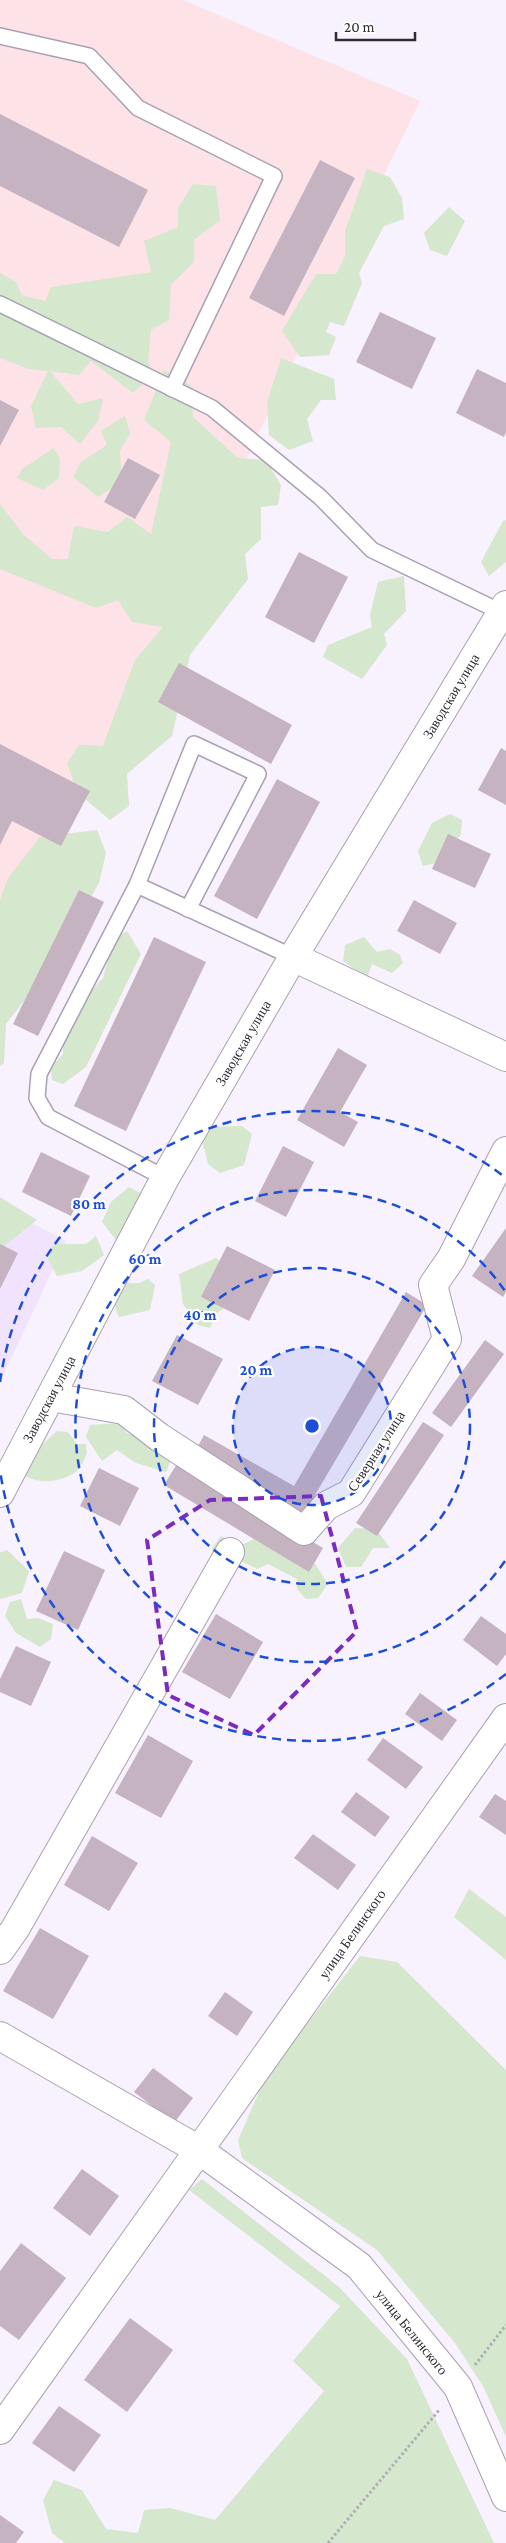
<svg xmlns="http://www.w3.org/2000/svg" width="506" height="2543" font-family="'Crimson Pro',serif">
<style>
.built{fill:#f1e3fe}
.industrial{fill:#fde3e7}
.green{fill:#d5e7cc}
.building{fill:#c5b3c2}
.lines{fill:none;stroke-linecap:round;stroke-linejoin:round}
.lane-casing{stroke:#aaa0b3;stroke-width:18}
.street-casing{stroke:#aaa0b3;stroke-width:30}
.secondary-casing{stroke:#aaa0b3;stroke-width:30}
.path{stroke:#b2acb7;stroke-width:3;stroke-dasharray:2.5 2.5;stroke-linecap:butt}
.lane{stroke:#fff;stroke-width:15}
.street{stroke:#fff;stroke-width:28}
.secondary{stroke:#fff;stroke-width:28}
.marked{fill:none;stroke:#7b2cbf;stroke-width:4;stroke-dasharray:10 6;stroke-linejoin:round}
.ring{fill:none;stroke:#1d4ed8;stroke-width:2.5;stroke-dasharray:9 6}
.labels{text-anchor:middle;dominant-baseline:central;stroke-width:4.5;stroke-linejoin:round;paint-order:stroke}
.street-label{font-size:14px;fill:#2f2b33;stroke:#fff}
.centre{fill:#1d4ed8;stroke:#fff;stroke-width:2.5}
.ring-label{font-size:15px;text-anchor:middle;font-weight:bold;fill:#1d4ed8;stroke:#fff;stroke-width:4.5;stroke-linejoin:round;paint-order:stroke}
</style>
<rect width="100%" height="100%" fill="#f8f1fe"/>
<polygon class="built" points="0,1206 66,1241 0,1382"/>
<polygon class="industrial" points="0,0 183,0 420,101 170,617 61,849 0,937"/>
<g class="green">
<polygon points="367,169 390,177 402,198 404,219 384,226 359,273 362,283 344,326 330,322 326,332 336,337 329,355 300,357 282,331 316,274 336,274 345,256 345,231"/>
<polygon points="193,184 216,186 220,220 194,240 194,262 171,285 169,320 151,330 148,361 153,375 133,393 91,361 79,375 50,371 78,404 103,398 98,421 80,444 61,427 36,428 31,406 48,371 29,369 0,358 0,273 16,282 22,295 45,301 51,287 151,272 144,241 178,227 178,208"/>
<polygon points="449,207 465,221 447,256 430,250 424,233"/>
<polygon points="281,358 334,379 336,400 321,400 307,419 313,441 289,450 269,435 267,403"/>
<polygon points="164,370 191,385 193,417 238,458 266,460 281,485 278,505 261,507 261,539 245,554 248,579 190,655 172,736 127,774 129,806 110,820 78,793 67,763 79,745 103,746 135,660 163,627 132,622 118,600 96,608 0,569 0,504 23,534 52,559 68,559 74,526 108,532 127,517 151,534 171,442 144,420"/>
<polygon points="125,416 130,434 120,451 122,482 98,497 73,477 81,462 107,445 101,431"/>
<polygon points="54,448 60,459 59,478 43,490 17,478 22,469"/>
<polygon points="506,520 506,562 489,576 481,562 503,521"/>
<polygon points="404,576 406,611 384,634 387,645 362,679 323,657 328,645 372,627 370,615 378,582"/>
<polygon points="450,814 462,820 461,834 440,862 423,866 418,851 432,823"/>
<polygon points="97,830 106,853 99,883 51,966 6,1024 4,1063 0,1066 0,900 8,878 40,837"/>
<polygon points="127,931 141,954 86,1067 63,1084 52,1080 51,1067 63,1054 61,1023 103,978 113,940"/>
<polygon points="364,937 377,952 390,949 400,955 403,963 392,973 372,964 367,978 343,961 345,945"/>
<polygon points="242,1126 252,1134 244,1165 220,1173 208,1164 201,1137 211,1127"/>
<polygon points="129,1187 142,1194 130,1235 116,1240 102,1222 111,1202"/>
<polygon points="0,1197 37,1220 0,1249"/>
<polygon points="96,1236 104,1255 82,1271 57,1276 48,1259 54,1244 86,1244"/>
<polygon points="216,1258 229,1268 231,1303 216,1314 210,1328 198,1325 183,1304 179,1274"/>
<polygon points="148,1279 155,1285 150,1310 119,1317 112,1299 119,1283 139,1283"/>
<polygon points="120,1423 127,1433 144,1438 172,1458 166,1472 136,1463 117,1450 102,1461 86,1437 90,1425"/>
<path d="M57,1431L68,1432L77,1444H86L87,1454C84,1459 81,1468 77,1471C61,1483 36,1485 21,1473L30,1456Z"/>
<polygon points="355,1528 376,1529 390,1548 373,1548 361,1567 346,1567 338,1548"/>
<polygon points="221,1536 239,1546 259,1537 303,1551 310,1556 328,1584 318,1598 306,1599 297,1589 297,1579 268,1564 257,1569 237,1559 214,1561 212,1548"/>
<polygon points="7,1550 29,1571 22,1593 0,1599 0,1552"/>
<polygon points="21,1599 27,1619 38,1618 53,1624 51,1639 40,1647 16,1633 5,1616 10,1602"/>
<polygon points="469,1889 506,1917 506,1960 454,1917"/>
<polygon points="360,1956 397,1962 506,2070 506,2437 484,2388 455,2343 377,2250 242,2158 238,2140 265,2078"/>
<polygon points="202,2179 339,2287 407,2359 494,2543 65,2543 52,2533 43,2500 54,2480 82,2490 106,2529 138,2533 144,2510 170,2508 215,2520 324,2391 293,2361 340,2306 189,2190"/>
</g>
<g class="building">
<polygon points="0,114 148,190 119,247 0,186"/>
<polygon points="320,160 355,178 284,316 249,298"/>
<polygon points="380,312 436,338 412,389 356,362"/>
<polygon points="477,369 506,383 506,432 504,437 456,413"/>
<polygon points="0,400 19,410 0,446"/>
<polygon points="128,458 160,475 135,519 104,502"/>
<polygon points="299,552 348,577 314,643 265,617"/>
<polygon points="179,663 292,725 271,764 158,702"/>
<polygon points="0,744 90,791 61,846 12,821 0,845"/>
<polygon points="501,748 506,751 506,805 478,790"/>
<polygon points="277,779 320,802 257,919 214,896"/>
<polygon points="448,834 491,854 475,888 432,869"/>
<polygon points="79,890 104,902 38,1036 13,1024"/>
<polygon points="414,900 457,923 440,954 397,931"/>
<polygon points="154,937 206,962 126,1131 74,1106"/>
<polygon points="338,1048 367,1065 340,1112 358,1122 344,1147 297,1120"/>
<polygon points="283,1146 314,1162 286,1217 255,1201"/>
<polygon points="41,1152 90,1176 71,1216 22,1192"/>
<polygon points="506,1228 506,1292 503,1297 472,1276"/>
<polygon points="0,1244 18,1253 0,1289"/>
<polygon points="227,1246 275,1270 249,1321 201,1297"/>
<polygon points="406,1292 427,1305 302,1517 194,1454 204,1435 294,1486"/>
<polygon points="177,1335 223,1359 198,1405 152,1381"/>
<polygon points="485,1340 504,1354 451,1427 432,1413"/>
<polygon points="423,1422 444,1435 377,1536 356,1523"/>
<polygon points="178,1462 323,1548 309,1572 164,1485"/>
<polygon points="99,1468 139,1488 120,1526 80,1506"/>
<polygon points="64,1551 105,1570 78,1630 36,1611"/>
<polygon points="216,1614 263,1642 230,1699 182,1672"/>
<polygon points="481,1616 506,1634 506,1654 497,1666 463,1640"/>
<polygon points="16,1646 51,1662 31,1706 0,1692 0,1679"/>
<polygon points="420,1693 457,1720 442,1741 405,1714"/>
<polygon points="148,1735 193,1761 161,1818 115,1793"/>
<polygon points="383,1738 423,1767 406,1789 367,1760"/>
<polygon points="356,1792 390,1817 375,1837 341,1812"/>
<polygon points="495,1794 506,1801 506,1835 479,1817"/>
<polygon points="313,1834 356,1865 338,1890 294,1858"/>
<polygon points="92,1836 138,1863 109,1911 64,1885"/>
<polygon points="40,1928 89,1956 53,2019 3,1991"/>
<polygon points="225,1992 253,2012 237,2036 208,2016"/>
<polygon points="153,2068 193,2098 174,2123 134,2092"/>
<polygon points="82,2169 119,2196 90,2236 53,2208"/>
<polygon points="21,2243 66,2278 19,2340 0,2326 0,2271"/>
<polygon points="130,2318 173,2350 127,2412 84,2380"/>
<polygon points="59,2406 101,2435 74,2472 32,2443"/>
<polygon points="0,2515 24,2532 16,2543 0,2543"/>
</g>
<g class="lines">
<defs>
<g id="lane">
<polyline points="0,36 89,56 138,108 274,176 172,389"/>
<polyline points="0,304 212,408 320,497 372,550 501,612"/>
<polyline points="137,885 194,744 258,774 188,909"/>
<polyline points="165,1178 48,1117 37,1098 39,1074 137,885 293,957"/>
</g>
<g id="street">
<polyline points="293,957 506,1057"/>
<polyline points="51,1397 124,1410 159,1437 304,1531 326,1506 351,1493 447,1339 433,1285 451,1259 506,1151"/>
<polyline points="0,1950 15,1929 230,1552"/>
<polyline points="0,2430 506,1718"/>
</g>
<g id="secondary">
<polyline points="0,1493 165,1178 293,957 506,605"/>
<polyline points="0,2036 199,2150 359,2266 458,2387 506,2497"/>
</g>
</defs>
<use href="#lane" class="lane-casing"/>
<use href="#street" class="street-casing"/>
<use href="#secondary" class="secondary-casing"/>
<g class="path">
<polyline points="475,2365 506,2325"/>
<polyline points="328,2543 440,2409"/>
</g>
<use href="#lane" class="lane"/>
<use href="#street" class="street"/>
<use href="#secondary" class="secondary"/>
</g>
<path class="marked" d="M321,1496L357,1631L254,1735L168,1695L147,1540L210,1500Z"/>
<circle cx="312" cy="1426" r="79" fill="#1d4ed8" fill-opacity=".12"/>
<g class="ring">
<circle cx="312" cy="1426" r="79"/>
<circle cx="312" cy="1426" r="158"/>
<path d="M505 1561A236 236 0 1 1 505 1291"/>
<path d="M506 1674A315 315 0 0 1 0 1470M0 1382A315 315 0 0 1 506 1178"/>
</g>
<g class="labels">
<g class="street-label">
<text transform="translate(451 696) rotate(-59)">Заводская улица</text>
<text transform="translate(243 1043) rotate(-60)">Заводская улица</text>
<text transform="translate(49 1399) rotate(-62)">Заводская улица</text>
<text transform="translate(376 1451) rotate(-57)">Северная улица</text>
<text transform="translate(352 1934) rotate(-55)">улица Белинского</text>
<text transform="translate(412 2332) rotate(51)">улица Белинского</text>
</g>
</g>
<circle cx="312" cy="1426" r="8" class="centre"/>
<g class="ring-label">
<text x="89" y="1209">80 m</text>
<text x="145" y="1264">60 m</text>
<text x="200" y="1320">40 m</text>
<text x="256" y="1375">20 m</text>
</g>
<path d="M336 32v8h79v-8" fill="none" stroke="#2f2b33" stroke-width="2.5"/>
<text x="344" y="32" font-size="15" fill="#2f2b33" stroke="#ffffff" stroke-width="4" paint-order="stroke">20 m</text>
</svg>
